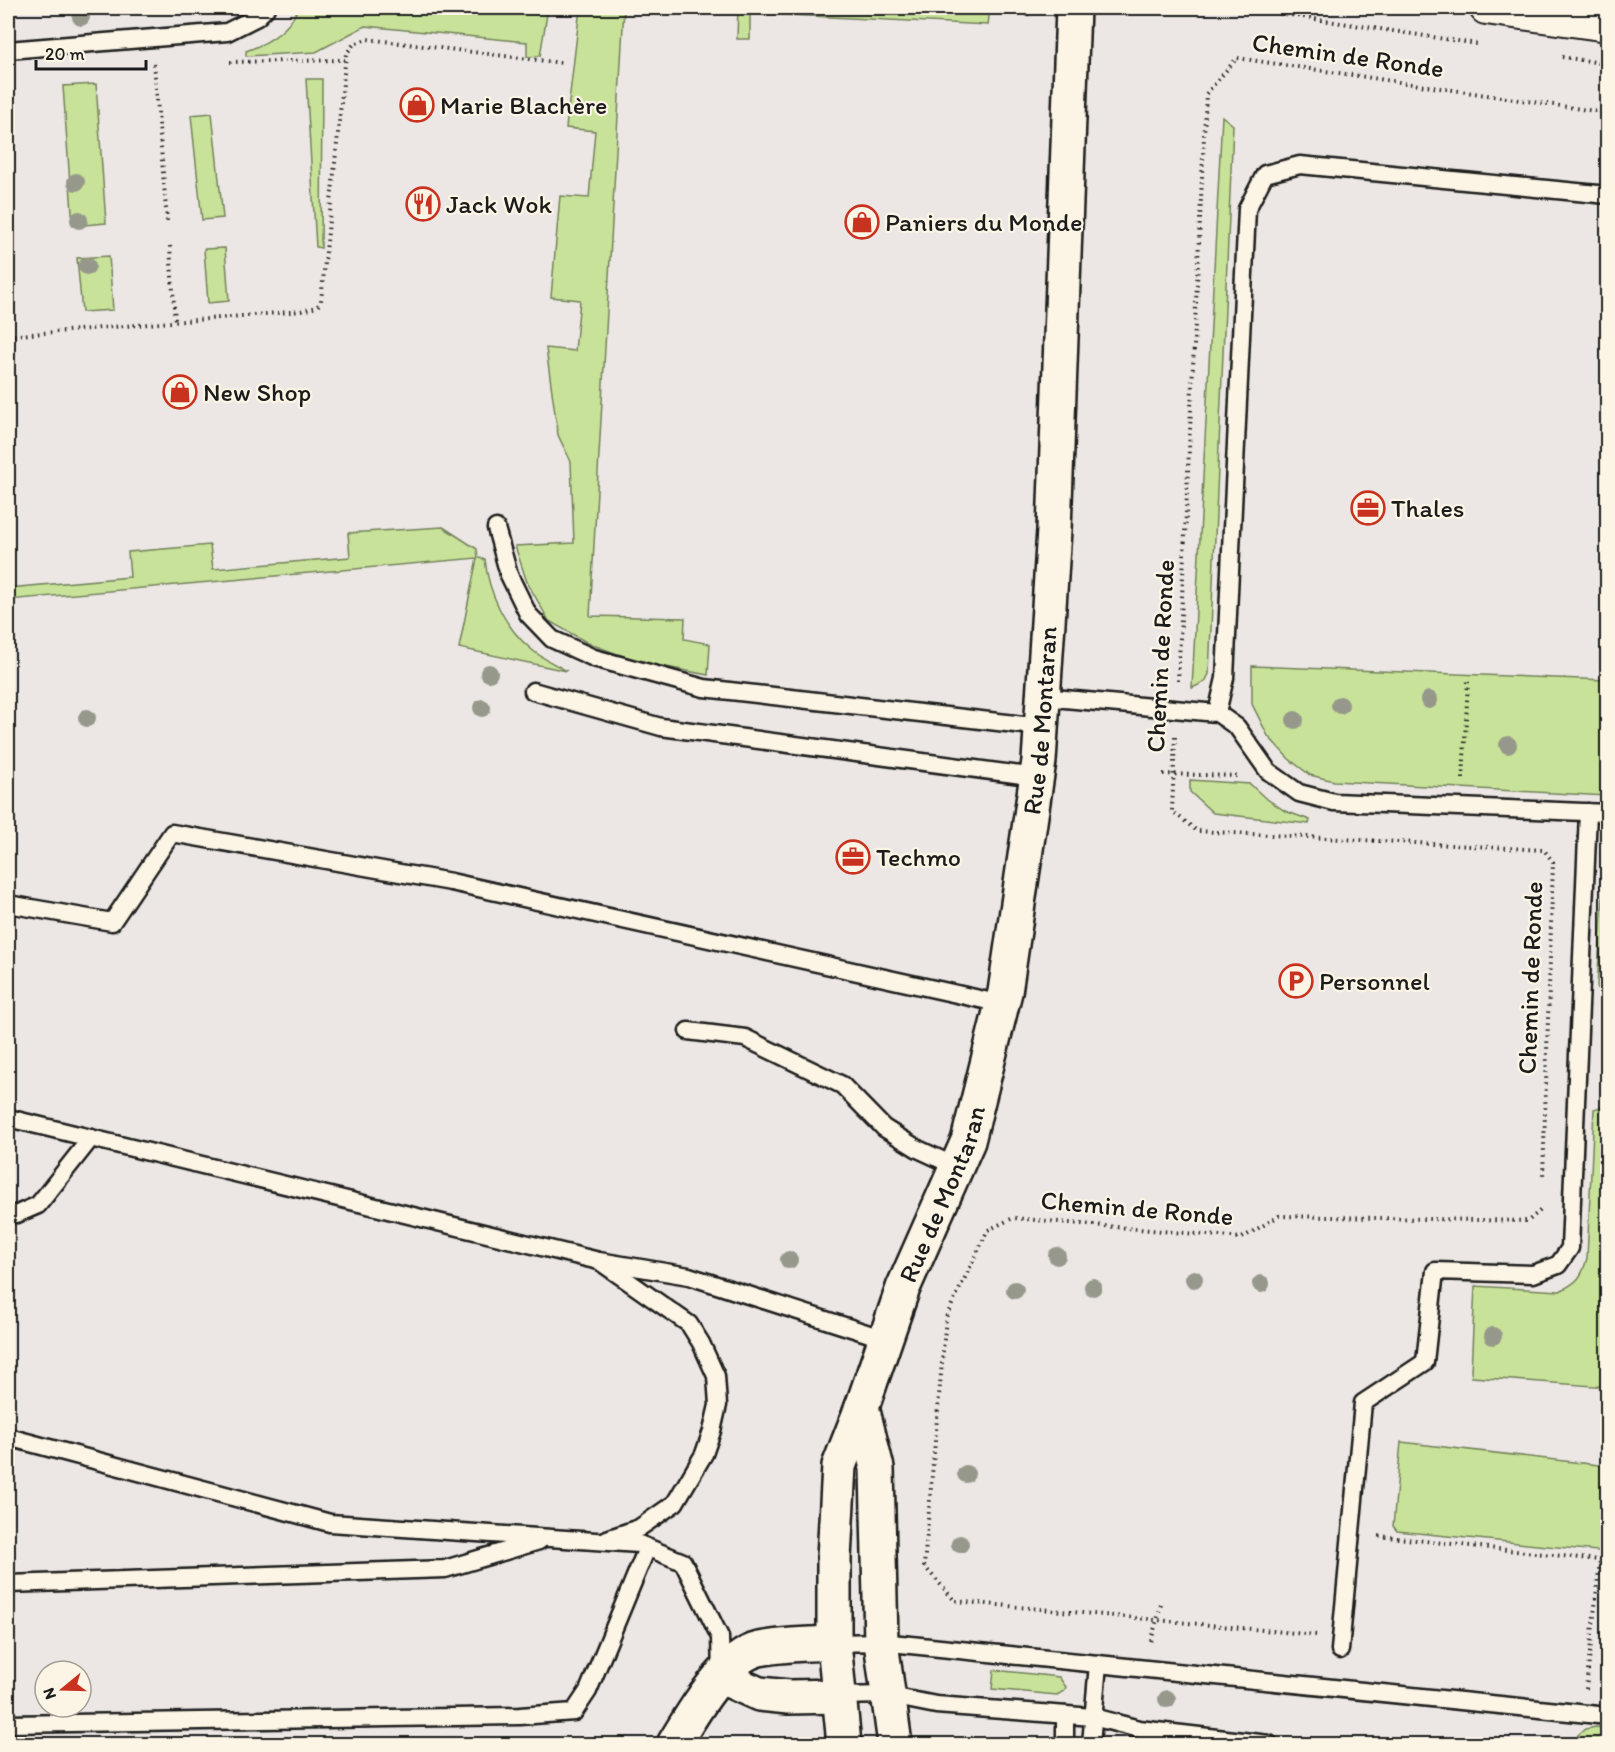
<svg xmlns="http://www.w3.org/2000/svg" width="1615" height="1752" font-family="Itim,sans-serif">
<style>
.green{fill:#c8e399;stroke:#72805a;stroke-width:1.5}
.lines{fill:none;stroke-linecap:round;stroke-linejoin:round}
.lane-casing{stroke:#1c1c1c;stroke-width:21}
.street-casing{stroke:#1c1c1c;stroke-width:36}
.secondary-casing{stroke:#1c1c1c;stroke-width:38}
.path{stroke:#1c1c1c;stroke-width:4;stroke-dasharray:1.5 4.5;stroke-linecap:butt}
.lane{stroke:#fcf5e5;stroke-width:16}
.street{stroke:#fcf5e5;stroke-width:32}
.secondary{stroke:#fcf5e5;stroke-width:33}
.tree{fill:#96988b}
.labels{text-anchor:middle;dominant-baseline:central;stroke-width:4.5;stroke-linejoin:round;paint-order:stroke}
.street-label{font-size:26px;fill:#1c1c1c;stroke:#fcf5e5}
.poi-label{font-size:26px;fill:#1c1c1c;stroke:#fcf5e5;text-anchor:start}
</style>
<rect width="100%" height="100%" fill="#ece7e4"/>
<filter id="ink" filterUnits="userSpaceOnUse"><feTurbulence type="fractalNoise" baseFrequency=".0167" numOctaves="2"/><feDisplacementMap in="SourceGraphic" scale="12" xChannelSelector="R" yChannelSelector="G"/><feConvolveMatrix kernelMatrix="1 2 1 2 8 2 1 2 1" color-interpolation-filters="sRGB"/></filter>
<g filter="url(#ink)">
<g class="green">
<path d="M298,8H548L540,56L527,57V42L365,26L316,52L246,56V51C269,43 289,31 298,8Z"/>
<polygon points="580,8 624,8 590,616 685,618 684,639 710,644 708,675 636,661 588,643 549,621 527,582 515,546 574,543 571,462 558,435 546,348 575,351 580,300 551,297 560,196 589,198 595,131 566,128"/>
<polygon points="738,8 990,8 988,25 750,13 750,39 737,39"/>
<polygon points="306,79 322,79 321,248 316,247"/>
<polygon points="96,84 106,223 73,226 63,86"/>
<polygon points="212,113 223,218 202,220 191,115"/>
<polygon points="1222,116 1233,125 1209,674 1205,682 1192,688"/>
<polygon points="225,248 229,301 208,303 204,249"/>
<polygon points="109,256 113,310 82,312 77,258"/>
<path d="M443,527L477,549L478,558L485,559C488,592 505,628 531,649C541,658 555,664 567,671L459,648L477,558L8,600V588L130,577L128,552L210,545L213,569L350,557L348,533Z"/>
<polygon points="1252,666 1607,680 1607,796 1334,781 1310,775 1289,759 1268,736 1252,704"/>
<polygon points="1190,780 1250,784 1264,797 1285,811 1310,820 1309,824 1213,813 1190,792"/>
<polygon points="1607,838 1607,997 1601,997 1597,986"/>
<path d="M1607,1105V1387L1472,1377L1471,1371L1475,1286L1560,1291C1578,1282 1582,1277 1587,1258L1594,1109Z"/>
<polygon points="1401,1442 1607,1466 1607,1552 1397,1531 1393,1526"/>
<polygon points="994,1670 1059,1677 1066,1687 1064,1691 1057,1695 992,1689"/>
<polygon points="1596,1727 1607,1728 1607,1744 1576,1744 1578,1735 1585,1729"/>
</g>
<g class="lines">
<defs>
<g id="lane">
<polyline points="8,50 227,32 257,17 266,8"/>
<polyline points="496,528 509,575 528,614 552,639 594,658 704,688 1041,727"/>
<polyline points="533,691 661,727 1036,777"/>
<polyline points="1043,697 1217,713 1237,727 1268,771 1299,793 1334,802 1608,813"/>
<polyline points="1217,713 1225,678 1247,209 1265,174 1300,165 1608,195"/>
<polyline points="8,904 112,922 172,833 451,882 1002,1004"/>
<polyline points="688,1031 745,1038 842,1085 884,1128 918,1149 957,1167"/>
<polyline points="8,1118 599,1261 689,1276 885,1339"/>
<polyline points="8,1214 17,1214 38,1205 91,1138"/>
<polyline points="602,1263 689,1324 701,1343 716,1376 718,1405 712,1431 704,1454 675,1503 639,1528 607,1539"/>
<polyline points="8,1437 330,1523 639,1544 683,1562 720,1637 721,1675"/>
<polyline points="8,1584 445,1569 539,1541"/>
<polyline points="834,1643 881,1642 1098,1664 1091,1744"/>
<polyline points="1340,1650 1363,1403 1425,1362 1435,1271 1533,1274 1558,1265 1570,1248 1588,812"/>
<polyline points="1098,1664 1608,1716"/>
<polyline points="839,1696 886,1695 936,1705 1093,1717 1139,1729 1269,1744"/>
<polyline points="8,1724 520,1716 574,1712 588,1691 647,1548"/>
<polyline points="1065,1744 1065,1715"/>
</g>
<polyline id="street" points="1486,8 1608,25"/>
<g id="secondary">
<polyline points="862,1407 877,1468 881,1642 895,1744"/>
<polyline points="721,1677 759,1694 789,1697 839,1696"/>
<path d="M674,1744C691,1716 724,1657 759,1649C783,1644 809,1644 834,1643"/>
<path id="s1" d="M844,1744L834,1643V1558L839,1466L862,1407L903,1288L968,1141L1005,992L1039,761L1054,530L1073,8"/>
</g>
</defs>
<use href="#lane" class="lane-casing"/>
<use href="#street" class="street-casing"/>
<use href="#secondary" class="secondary-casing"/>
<g class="path">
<polyline points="1018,8 1026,12 1029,20"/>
<polyline points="1244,8 1477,44"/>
<polyline points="1562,57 1608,64"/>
<polyline points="230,62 345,60"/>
<polyline points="154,64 167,221"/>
<polyline points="170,246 175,321"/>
<polyline points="8,336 301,311 317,307 321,301 346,54 354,44 367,39 562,63"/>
<polyline points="1178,681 1206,94 1237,58 1608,113"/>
<polyline points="1175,737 1172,811 1197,831 1544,850 1553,862 1543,1177"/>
<polyline points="1163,774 1238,776"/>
<polyline points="1463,779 1468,681"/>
<polyline points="1379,1536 1608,1561"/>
<polyline points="1316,1635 955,1601 924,1566 946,1317 988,1230 1013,1218 1242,1238 1279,1216 1528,1221 1542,1209"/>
<polyline points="1151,1641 1162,1601"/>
<polyline points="1586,1689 1600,1560"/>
</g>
<use href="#lane" class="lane"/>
<use href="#street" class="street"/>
<use href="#secondary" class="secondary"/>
</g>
<g class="tree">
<circle cx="81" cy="17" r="9"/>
<circle cx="76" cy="182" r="9"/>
<circle cx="79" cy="220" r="9"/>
<circle cx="87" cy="266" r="9"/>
<circle cx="489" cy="673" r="9"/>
<circle cx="1429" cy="700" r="9"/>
<circle cx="1340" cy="705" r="9"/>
<circle cx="482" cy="708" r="9"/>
<circle cx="87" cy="718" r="9"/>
<circle cx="1295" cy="720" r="9"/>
<circle cx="1508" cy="745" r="9"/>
<circle cx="1057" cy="1256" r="9"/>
<circle cx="789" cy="1260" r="9"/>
<circle cx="1194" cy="1279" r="9"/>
<circle cx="1261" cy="1284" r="9"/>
<circle cx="1093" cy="1287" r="9"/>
<circle cx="1015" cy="1290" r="9"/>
<circle cx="1493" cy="1336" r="9"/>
<circle cx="966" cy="1474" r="9"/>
<circle cx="960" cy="1544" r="9"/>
<circle cx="1167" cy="1699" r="9"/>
</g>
</g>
<defs>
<symbol id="shop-ring" viewBox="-11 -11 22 22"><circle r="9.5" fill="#fcf5e5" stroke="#c8321e" stroke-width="1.5"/><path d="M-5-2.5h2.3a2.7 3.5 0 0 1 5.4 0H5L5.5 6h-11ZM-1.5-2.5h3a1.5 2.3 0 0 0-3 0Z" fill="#c8321e"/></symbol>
<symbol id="restaurant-ring" viewBox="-11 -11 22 22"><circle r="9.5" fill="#fcf5e5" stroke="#c8321e" stroke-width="1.5"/><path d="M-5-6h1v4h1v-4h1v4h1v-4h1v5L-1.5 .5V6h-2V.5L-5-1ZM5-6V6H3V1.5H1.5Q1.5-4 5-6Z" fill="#c8321e"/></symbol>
<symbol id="office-ring" viewBox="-11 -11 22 22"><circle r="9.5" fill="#fcf5e5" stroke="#c8321e" stroke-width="1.5"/><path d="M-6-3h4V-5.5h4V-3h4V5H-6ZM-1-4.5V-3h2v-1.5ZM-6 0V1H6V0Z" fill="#c8321e"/></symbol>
<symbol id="parking-ring" viewBox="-11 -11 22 22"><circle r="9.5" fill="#fcf5e5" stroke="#c8321e" stroke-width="1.5"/><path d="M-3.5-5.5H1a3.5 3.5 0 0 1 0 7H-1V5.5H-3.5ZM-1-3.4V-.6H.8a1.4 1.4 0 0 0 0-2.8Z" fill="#c8321e"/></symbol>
</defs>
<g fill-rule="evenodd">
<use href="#shop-ring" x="398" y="86" width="38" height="38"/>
<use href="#restaurant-ring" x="404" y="185" width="38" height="38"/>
<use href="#shop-ring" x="843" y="203" width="38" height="38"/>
<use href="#shop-ring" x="161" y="373" width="38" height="38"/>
<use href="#office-ring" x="1349" y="489" width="38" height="38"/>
<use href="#office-ring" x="834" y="838" width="38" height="38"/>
<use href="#parking-ring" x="1277" y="962" width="38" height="38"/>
</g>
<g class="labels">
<g class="street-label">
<text transform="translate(1348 55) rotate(8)">Chemin de Ronde</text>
<text transform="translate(1160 656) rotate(-87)">Chemin de Ronde</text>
<text stroke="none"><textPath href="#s1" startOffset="1056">Rue de Montaran</textPath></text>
<text transform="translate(1530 978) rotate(-88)">Chemin de Ronde</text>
<text stroke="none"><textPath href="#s1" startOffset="570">Rue de Montaran</textPath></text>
<text transform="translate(1137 1208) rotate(5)">Chemin de Ronde</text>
</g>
<g class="poi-label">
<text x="440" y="105">Marie Blachère</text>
<text x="446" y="204">Jack Wok</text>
<text x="885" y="222">Paniers du Monde</text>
<text x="203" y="392">New Shop</text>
<text x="1391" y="508">Thales</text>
<text x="876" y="857">Techmo</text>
<text x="1319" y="981">Personnel</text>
</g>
</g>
<rect width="1615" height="1752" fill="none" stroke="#fcf5e5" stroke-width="30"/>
<rect x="15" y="15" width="1585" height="1722" fill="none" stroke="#1c1c1c" stroke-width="2" filter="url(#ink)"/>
<g transform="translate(63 1689) rotate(251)"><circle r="28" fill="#fcf5e5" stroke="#a29e95" stroke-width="1.5"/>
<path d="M0-4.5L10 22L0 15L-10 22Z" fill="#c8321e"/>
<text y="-9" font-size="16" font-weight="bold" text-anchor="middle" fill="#1c1c1c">N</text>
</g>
<path d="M36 60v9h110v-9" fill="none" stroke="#1c1c1c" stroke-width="3"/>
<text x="45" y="60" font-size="18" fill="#1c1c1c" stroke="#fcf5e5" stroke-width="4.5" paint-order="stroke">20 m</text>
</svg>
